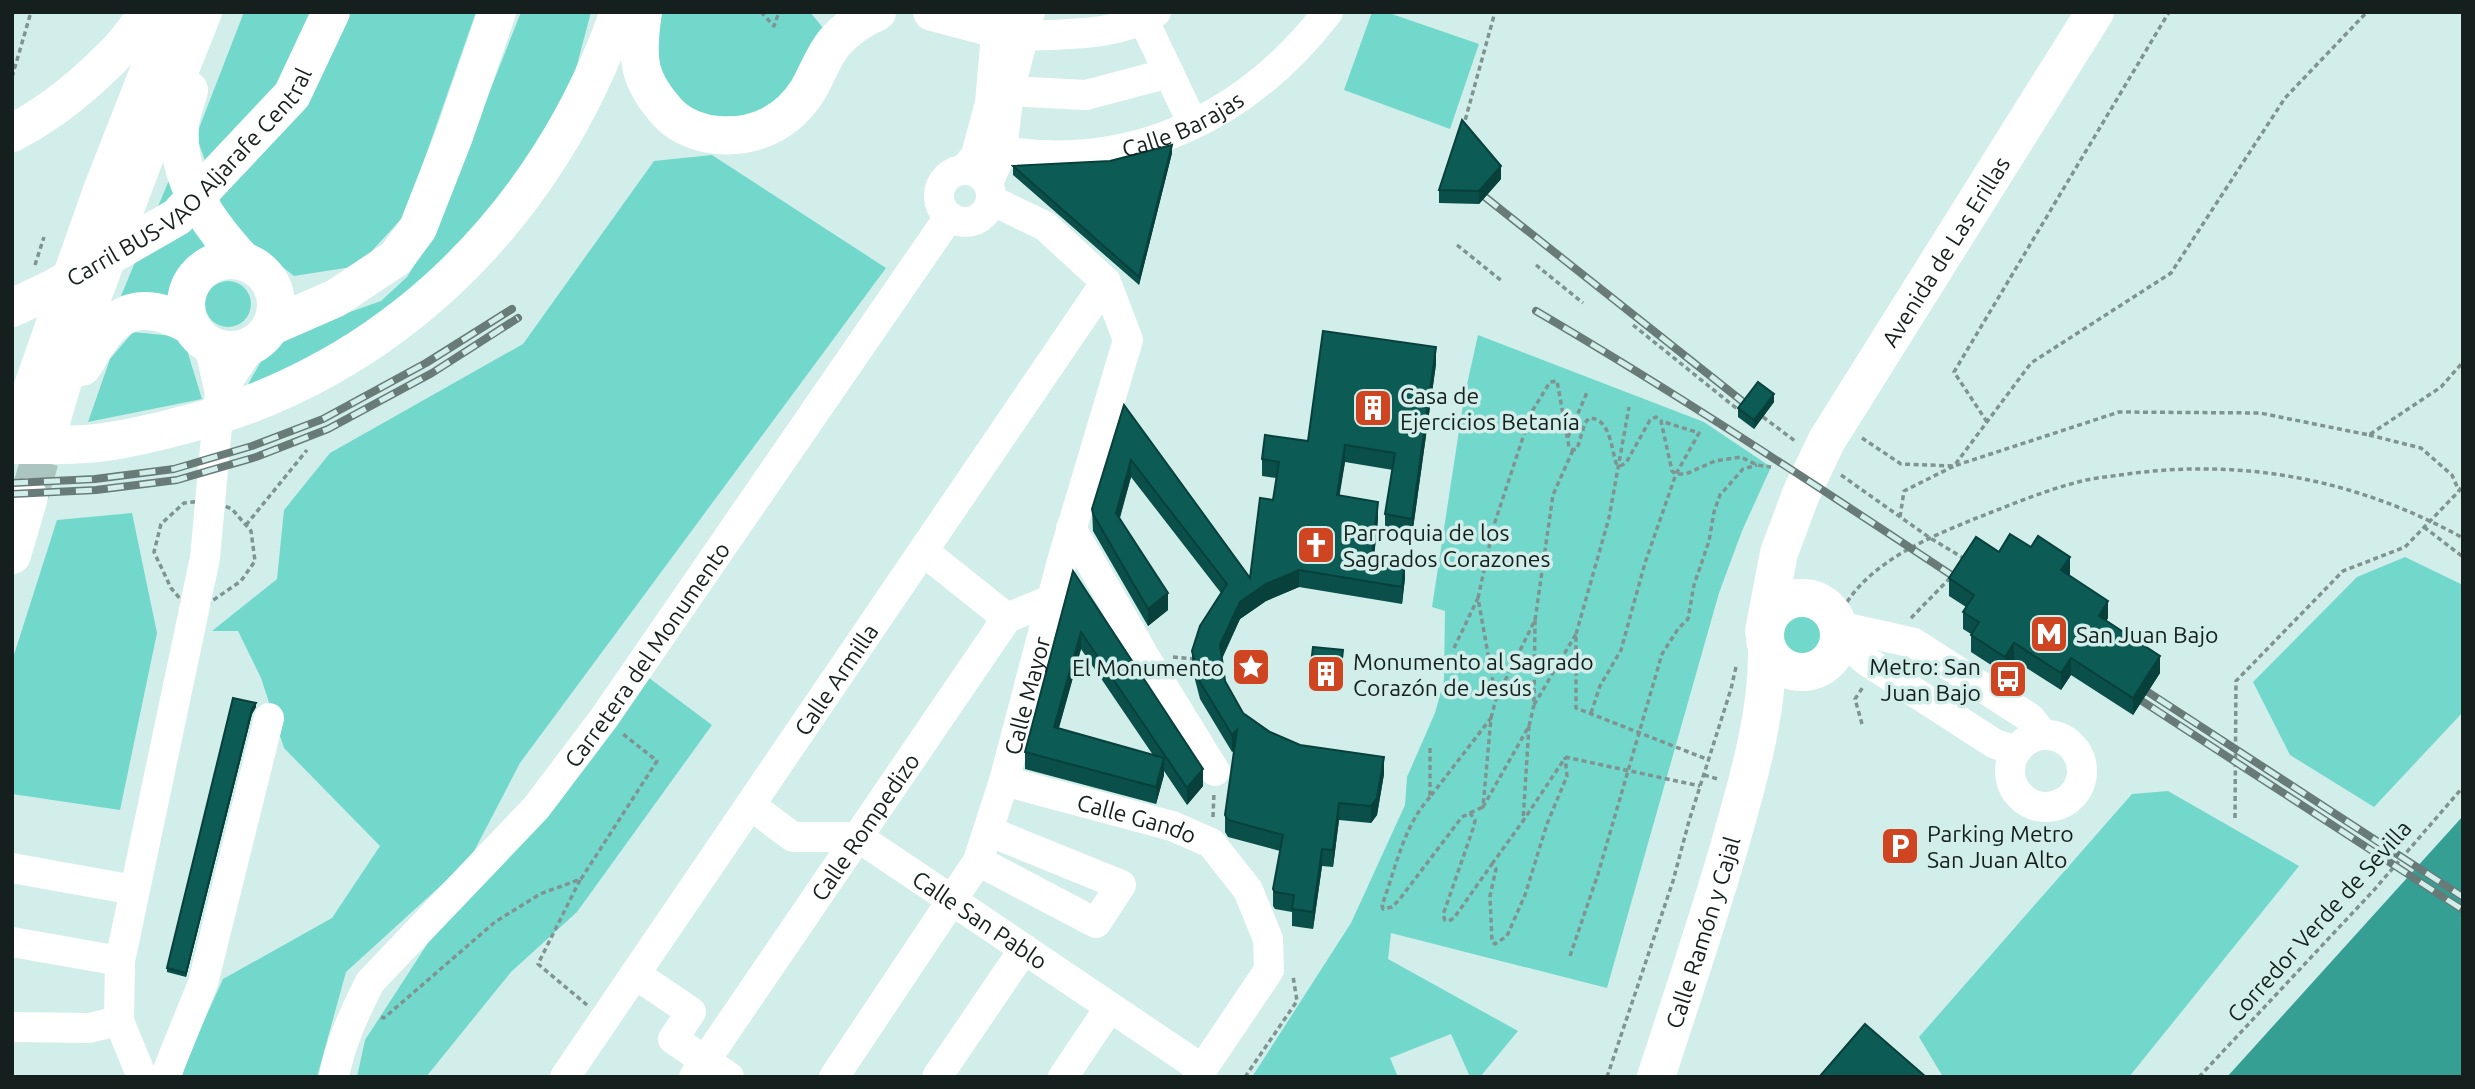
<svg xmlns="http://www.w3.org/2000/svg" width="2475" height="1089" font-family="Ubuntu,sans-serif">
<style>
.green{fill:#73d8cc}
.water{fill:#369f94}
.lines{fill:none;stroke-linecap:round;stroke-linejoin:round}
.highway-tunnel{stroke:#acc5c1;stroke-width:38;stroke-dasharray:38 19;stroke-linecap:butt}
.path{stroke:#7f9491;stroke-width:3.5;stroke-dasharray:5 3.5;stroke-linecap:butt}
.minor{stroke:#fff;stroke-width:30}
.major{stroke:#fff;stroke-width:38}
.highway{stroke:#fff;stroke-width:38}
.rail-casing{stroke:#687b78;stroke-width:8}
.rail{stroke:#d2eeea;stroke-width:5;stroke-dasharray:16;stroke-linecap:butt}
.wall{fill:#0a4f49;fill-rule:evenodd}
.shaded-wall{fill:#08403c}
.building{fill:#0c5c55;stroke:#08403c;stroke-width:2}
.labels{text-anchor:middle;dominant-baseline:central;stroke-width:7;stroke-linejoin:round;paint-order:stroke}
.street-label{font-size:23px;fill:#15201e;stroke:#d2eeea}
.poi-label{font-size:23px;fill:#15201e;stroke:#d2eeea;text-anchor:start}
</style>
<rect width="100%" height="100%" fill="#d2eeea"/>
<g class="green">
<polygon points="244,12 476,12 405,215 358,266 294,276 229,225 196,136"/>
<polygon points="521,12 591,12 573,80 510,191 431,275 321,354 247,386 264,356 285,335 381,301 407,277 433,235"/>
<polygon points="657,12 810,12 828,34 773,115 700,120 665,85 653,46"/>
<polygon points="1372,12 1386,12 1479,44 1450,129 1344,90"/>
<polygon points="712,155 886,268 520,763 470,859 346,972 317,1077 182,1077 188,1056 223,979 332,918 380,846 284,748 261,678 238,631 212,631 277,579 284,510 330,453 523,344 654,161"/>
<polygon points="169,180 205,246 176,276 168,303 147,293 121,296"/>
<circle cx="228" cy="304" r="23"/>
<polygon points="133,332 183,337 202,399 88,422 110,359"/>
<polygon points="1478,335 1704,422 1771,467 1742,531 1719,593 1607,988 1391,933 1388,959 1518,1031 1480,1077 1470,1077 1451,1034 1390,1058 1398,1077 1252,1077 1351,923 1405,805 1407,777 1435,713 1444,680 1445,611 1432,607 1464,398"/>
<polygon points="132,513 157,633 120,810 12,794 12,661 57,520"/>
<polygon points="2405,557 2463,585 2463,712 2374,807 2290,755 2253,682 2357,577"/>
<path d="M1801,606C1828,610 1826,623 1829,647C1816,666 1798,670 1780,655L1783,612Z"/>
<polygon points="637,669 712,725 577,912 511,972 426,1077 357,1077 365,1040 437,929"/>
<polygon points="2168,791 2299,866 2129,1077 1943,1077 1919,1037 2132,794"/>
</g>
<polygon class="water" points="2463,816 2463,1077 2227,1077"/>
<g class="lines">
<polyline class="highway-tunnel" points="29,497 51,422"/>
<g class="path">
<polyline points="761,12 774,26 779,12"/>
<polyline points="12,77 31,12"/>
<polyline points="1463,128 1495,12"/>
<polyline points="1457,245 1503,282"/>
<polyline points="35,265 44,237"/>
<polyline points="1536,265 1583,303"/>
<polyline points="1633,325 1741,412"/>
<polyline points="1763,417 1795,441"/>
<polyline points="1987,422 1954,372 2169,12"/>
<polyline points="2369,435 2421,448 2452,475 2459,491"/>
<polyline points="1568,437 1588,390"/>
<polyline points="1862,438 1901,464 1954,466 2119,412 2260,413 2369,435 2441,387 2463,362"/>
<polyline points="1620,466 1626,463 1650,420 1656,417 1661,421 1672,471 1676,474 1686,474 1715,461 1741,457 1757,465 1771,467"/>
<polyline points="1841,475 1930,538 1965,559"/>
<polygon points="210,500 232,509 251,531 255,561 241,581 193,614 171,588 154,552 161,524 184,503"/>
<polyline points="1900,517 1904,491 1954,466 2031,363 2171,273 2285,98 2367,12"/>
<polyline points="246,525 307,450"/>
<polyline points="2424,527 2463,557"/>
<path d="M1478,598L1494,525L1531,413L1550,382L1557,381L1569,447L1573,450L1577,449L1585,423L1589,418C1610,418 1611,447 1616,463L1620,466"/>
<path d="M1847,602C1875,560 1928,538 1974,519C2008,506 2043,491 2078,482C2092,478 2106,477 2120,475C2241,457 2356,479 2463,538"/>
<polyline points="1911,618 1952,576"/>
<polyline points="1535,620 1553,495 1573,450"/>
<polyline points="1576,634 1609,518 1629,407"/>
<polyline points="1454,648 1478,598 1496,699 1535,620 1534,705 1576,634 1576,708 1709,760"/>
<polyline points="1173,657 1195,659"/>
<polyline points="1591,713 1600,686 1621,650 1645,563 1676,474 1699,433 1661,421"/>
<polyline points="1491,718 1496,699"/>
<polyline points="1862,724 1855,699 1863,687"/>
<polyline points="1529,726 1534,705"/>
<polyline points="1430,748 1430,797 1491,718 1483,807 1529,726 1523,821 1565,758"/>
<polyline points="1565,757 1700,786"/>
<polyline points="1704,775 1718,779"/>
<path d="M1430,797C1403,827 1396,868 1382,905L1383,909L1392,907L1399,900L1462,817L1470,813L1475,820L1474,826L1443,915L1445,920L1449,921L1454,918L1492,864L1496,869L1490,896L1492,942L1495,944L1507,936L1525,895L1547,824L1567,776L1565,757"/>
<polyline points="1470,813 1483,807"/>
<polyline points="1213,817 1214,793"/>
<polyline points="2235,818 2236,681 2343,571 2405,547 2459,491 2463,484"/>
<polyline points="1492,864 1523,821"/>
<polyline points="580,880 538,964 587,1005"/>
<polyline points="1570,956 1598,874 1662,654 1678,629 1688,619 1694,585 1709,541 1714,512 1720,495 1743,469 1757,465"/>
<polyline points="381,1017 384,1018 495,922 540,894 581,879 657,761 623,734"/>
<polyline points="1245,1077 1297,1001 1293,976"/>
<polyline points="1607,1077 1673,881 1689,821 1731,689 1736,667"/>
<polyline points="2199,1077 2374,890 2463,787"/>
</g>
<g class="minor">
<polyline points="1144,21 1193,124"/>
<path d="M1023,36C1064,34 1121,36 1156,12"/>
<polyline points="1009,91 1086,95 1169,73"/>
<path id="s1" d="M1002,151C1134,172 1248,116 1328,12"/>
<polyline points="965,169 976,155 990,103 995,46 1015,15"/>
<circle cx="965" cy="196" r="26"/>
<polyline points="988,183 1002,151 1009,91 1030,12"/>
<polyline points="220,393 252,345"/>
<polyline points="1071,528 1143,654 1215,771"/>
<polyline points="923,551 1007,618"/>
<polyline points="1838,626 1914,643 2030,718 2043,734"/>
<polyline points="1840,639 1868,662 1995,744 2015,750"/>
<circle cx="2046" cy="771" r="36"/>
<path id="s2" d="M1004,781L1172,826L1211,843L1248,890L1268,939L1269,970L1197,1077"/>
<path id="s3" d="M750,805L793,837H858L1202,1069"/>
<polyline points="978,861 1096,923 1121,885 988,831"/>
<polyline points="12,868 134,890"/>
<polyline points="12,942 120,961"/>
<polyline points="635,974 691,1012 673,1039 729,1077"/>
<polyline points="12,1027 89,1028 119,1021"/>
<polyline points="142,1077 119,1021 120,961 205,558 220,393 209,345"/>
<polyline points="165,1077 203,983 269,718"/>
<path id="s4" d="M334,1077C340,1043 355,1012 370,982L536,808L604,718L949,217"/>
<path id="s5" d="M565,1077L1106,282"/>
<path id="s6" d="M694,1077L1007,618L1051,600"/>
<path id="s7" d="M834,1077L978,861L1004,781L1062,561L1128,340L1106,282L1045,226L991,200"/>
<polyline points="937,1077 1024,949"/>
<polyline points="1063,1077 1110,1007"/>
</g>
<g class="major">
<path d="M12,133C55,111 89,81 122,47"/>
<circle cx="231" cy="305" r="45"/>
<path id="s8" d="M12,308L52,289L177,217L292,95L331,12"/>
<polyline points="272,326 336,298 396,258 418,228 454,136 497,12"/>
<path d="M12,445C40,445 69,446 97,443C125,440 153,433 180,426C390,374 549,215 619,12"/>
<circle cx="1802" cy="635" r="37"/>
<path id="s9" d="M1764,631L1779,553L1801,494L1827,440L2095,12"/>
<path id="s10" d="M1656,1077C1682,997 1709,918 1732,837C1749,777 1768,712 1767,649"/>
</g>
<g class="highway">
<path d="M643,12C636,59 637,80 670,115C682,127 702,134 718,135C756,138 788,122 808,90C817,75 823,56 834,43C847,28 860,20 877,12"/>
<polyline points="932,12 1023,36"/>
<polyline points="122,47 149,12"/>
<path d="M189,90C186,102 180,115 180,127C176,180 209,224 243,261"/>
<path d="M82,367C89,358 93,348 100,339C125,302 156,306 191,326"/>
<polyline points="51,422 71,354 142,164 203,12"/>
<polyline points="20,423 101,193 172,12"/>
<polyline points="12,555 29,497"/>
</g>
<defs>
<g id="rail">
<polyline points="1485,197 1747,405"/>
<path d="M1536,311C1683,397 1826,492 1968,586"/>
<polyline points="12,483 95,479 174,469 252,446 323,419 426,363 512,309"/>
<polyline points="12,494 96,490 177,480 256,457 328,429 432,373 518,318"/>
<polyline points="2131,681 2463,897"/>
<polyline points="2125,690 2463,910"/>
</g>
</defs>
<use href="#rail" class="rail-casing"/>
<use href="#rail" class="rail"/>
</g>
<g class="wall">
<polygon points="1172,153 1139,285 1013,175 1013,166 1110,161"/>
<polygon points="1501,179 1479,204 1439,203 1439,190"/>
<polygon points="1436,364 1412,536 1385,532 1385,514 1393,470 1345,462 1339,495 1378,519 1374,558 1405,578 1402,604 1299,587 1266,601 1240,619 1222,659 1225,681 1243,713 1270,732 1300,745 1384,774 1377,815 1371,823 1339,820 1333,867 1322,866 1313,929 1292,926 1292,912 1275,909 1273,906 1273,889 1280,851 1228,837 1225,832 1225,815 1234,750 1232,752 1200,699 1192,668 1192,651 1221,593 1131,477 1120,518 1168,610 1148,626 1093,531 1092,509 1124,405 1250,578 1273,500 1276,478 1262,476 1262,459 1308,441"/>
<polygon points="1774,402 1754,429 1738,417 1738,408"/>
<polygon points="1999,552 2070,574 2069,575 2108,618 2106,621 2160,673 2133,715 2071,675 2061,690 2014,660 2005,674 1971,652 1971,634 1963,629 1963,612 1966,607 1949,596 1949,578"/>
<path d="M1073,571L1203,786L1187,805L1164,771V775L1156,804L1025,769V752ZM1081,649L1153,755L1059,728Z"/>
<polygon points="1343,659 1339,692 1309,689 1309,680"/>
<polygon points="233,698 256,707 252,714 186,977 167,972 167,968"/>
</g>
<g class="shaded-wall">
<polygon points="1172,145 1172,153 1139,285 1139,277"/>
<polygon points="1501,166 1501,179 1479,204 1479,191"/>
<polygon points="1436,347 1436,364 1412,536 1412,519"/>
<polygon points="1774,394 1774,402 1754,429 1754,420"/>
<polygon points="1345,445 1345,462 1337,512 1337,495"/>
<polygon points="1131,460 1131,477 1116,530 1116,513"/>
<polygon points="1378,502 1378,519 1372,574 1372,557"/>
<polygon points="2070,557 2070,574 2061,588 2061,570"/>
<polygon points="1405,561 1405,578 1402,604 1402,587"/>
<polygon points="1299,570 1299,587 1266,601 1240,619 1220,662 1220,645 1240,602 1266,584"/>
<polygon points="1168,593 1168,610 1148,626 1148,609"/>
<polygon points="2108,601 2108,618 2099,633 2099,616"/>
<polygon points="1081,632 1081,649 1054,744 1054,727"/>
<polygon points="2014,643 2014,660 2005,674 2005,657"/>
<polygon points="1343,650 1343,659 1339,692 1339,684"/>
<polygon points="2160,656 2160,673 2133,715 2133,698"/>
<polygon points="2071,658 2071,675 2061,690 2061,673"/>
<polygon points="256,703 256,707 252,714 186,977 186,973 252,709"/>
<polygon points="1237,730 1237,747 1232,752 1232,735"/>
<polygon points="1384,757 1384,774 1377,815 1371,823 1371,806"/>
<polygon points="1164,758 1164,775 1156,804 1156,787"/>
<polygon points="1203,769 1203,786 1187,805 1187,788"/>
<polygon points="1339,803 1339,820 1333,867 1333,850"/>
<polygon points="1322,849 1322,866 1313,929 1313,912"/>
</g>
<g class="building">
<polygon points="1462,120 1501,166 1479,191 1439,190"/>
<polygon points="1172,145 1139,277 1013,166 1110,161"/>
<polygon points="1323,331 1436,347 1412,519 1385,514 1395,453 1345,445 1337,495 1378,502 1372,557 1405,561 1402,587 1299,570 1266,584 1240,602 1220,645 1225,681 1243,713 1270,732 1300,745 1384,757 1377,798 1371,806 1339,803 1333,850 1322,849 1313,912 1292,909 1294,895 1275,892 1273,889 1283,835 1228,820 1225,815 1237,730 1232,735 1200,682 1192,651 1200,626 1227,584 1131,460 1116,513 1168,593 1148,609 1093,514 1092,509 1124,405 1250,578 1260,498 1273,500 1279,462 1262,459 1265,435 1308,441"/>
<polygon points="1758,382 1774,394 1754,420 1738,408"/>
<polygon points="2010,534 2031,547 2038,536 2070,557 2061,570 2108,601 2099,616 2160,656 2133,698 2071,658 2061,673 2014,643 2005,657 1971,635 1979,622 1963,612 1974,595 1949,578 1976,537 1999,552"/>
<polygon points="1073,571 1203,769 1187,788 1081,632 1054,727 1164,758 1156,787 1025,752"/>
<polygon points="1313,647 1343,650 1339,684 1309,680"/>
<polygon points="233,698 256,703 252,709 186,973 167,968"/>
<polygon points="1865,1024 1926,1077 1822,1077 1821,1075"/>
</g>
<defs>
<symbol id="building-square" viewBox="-11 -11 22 22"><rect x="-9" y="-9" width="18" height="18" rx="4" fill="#cf4521" stroke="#d2eeea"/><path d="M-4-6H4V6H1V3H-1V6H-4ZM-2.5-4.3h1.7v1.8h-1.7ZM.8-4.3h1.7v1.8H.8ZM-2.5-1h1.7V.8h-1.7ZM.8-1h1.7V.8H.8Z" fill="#fff"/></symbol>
<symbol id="church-square" viewBox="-11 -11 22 22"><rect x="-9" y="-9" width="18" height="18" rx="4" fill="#cf4521" stroke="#d2eeea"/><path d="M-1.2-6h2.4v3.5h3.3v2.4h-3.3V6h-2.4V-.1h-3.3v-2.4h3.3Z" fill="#fff"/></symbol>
<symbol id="metro-square" viewBox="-11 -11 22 22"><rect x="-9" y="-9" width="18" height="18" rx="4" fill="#cf4521" stroke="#d2eeea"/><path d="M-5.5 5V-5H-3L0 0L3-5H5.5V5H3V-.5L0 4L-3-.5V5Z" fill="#fff"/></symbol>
<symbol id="sight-square" viewBox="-11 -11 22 22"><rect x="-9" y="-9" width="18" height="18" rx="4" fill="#cf4521" stroke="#d2eeea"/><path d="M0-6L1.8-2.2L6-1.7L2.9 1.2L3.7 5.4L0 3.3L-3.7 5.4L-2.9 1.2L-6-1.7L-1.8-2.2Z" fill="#fff"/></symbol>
<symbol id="bus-square" viewBox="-11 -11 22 22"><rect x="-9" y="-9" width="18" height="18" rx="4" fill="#cf4521" stroke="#d2eeea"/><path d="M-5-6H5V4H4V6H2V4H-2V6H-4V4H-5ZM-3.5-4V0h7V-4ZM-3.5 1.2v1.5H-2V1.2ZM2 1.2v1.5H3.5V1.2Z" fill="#fff"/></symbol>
<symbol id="parking-square" viewBox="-11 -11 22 22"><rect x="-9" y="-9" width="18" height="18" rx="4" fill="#cf4521" stroke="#d2eeea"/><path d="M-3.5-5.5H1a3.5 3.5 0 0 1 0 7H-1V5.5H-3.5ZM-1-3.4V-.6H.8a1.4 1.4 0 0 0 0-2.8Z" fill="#fff"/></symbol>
</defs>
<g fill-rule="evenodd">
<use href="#building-square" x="1351" y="386" width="44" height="44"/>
<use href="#church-square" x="1294" y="523" width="44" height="44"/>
<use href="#metro-square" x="2027" y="612" width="44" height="44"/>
<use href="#sight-square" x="1229" y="645" width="44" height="44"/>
<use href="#building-square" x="1304" y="652" width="44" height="44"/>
<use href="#bus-square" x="1986" y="657" width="44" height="44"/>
<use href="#parking-square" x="1878" y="824" width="44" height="44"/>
</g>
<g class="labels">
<g class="street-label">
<text stroke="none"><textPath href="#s1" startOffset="186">Calle Barajas</textPath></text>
<text stroke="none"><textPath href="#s8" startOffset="224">Carril BUS-VAO Aljarafe Central</textPath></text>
<text stroke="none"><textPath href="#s9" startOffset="425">Avenida de Las Erillas</textPath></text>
<text stroke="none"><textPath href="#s4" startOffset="532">Carretera del Monumento</textPath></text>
<text stroke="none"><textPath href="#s5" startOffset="481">Calle Armilla</textPath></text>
<text stroke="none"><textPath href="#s7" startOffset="432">Calle Mayor</textPath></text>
<text stroke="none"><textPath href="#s2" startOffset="138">Calle Gando</textPath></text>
<text stroke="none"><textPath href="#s6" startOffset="303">Calle Rompedizo</textPath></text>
<text stroke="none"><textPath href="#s3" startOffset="266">Calle San Pablo</textPath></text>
<text transform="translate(2319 921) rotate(-48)">Corredor Verde de Sevilla</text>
<text stroke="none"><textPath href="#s10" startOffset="152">Calle Ramón y Cajal</textPath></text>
</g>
<g class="poi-label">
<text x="1400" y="395">Casa de<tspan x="1400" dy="26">Ejercicios Betanía</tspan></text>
<text x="1343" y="532">Parroquia de los<tspan x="1343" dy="26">Sagrados Corazones</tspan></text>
<text x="2076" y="634">San Juan Bajo</text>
<text x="1353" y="661">Monumento al Sagrado<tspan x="1353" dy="26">Corazón de Jesús</tspan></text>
<text x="1981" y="666" text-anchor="end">Metro: San<tspan x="1981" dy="26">Juan Bajo</tspan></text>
<text x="1224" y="667" text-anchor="end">El Monumento</text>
<text x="1927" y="833">Parking Metro<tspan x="1927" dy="26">San Juan Alto</tspan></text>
</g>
</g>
<rect width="2475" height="1089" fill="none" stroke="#15201e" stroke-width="28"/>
</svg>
